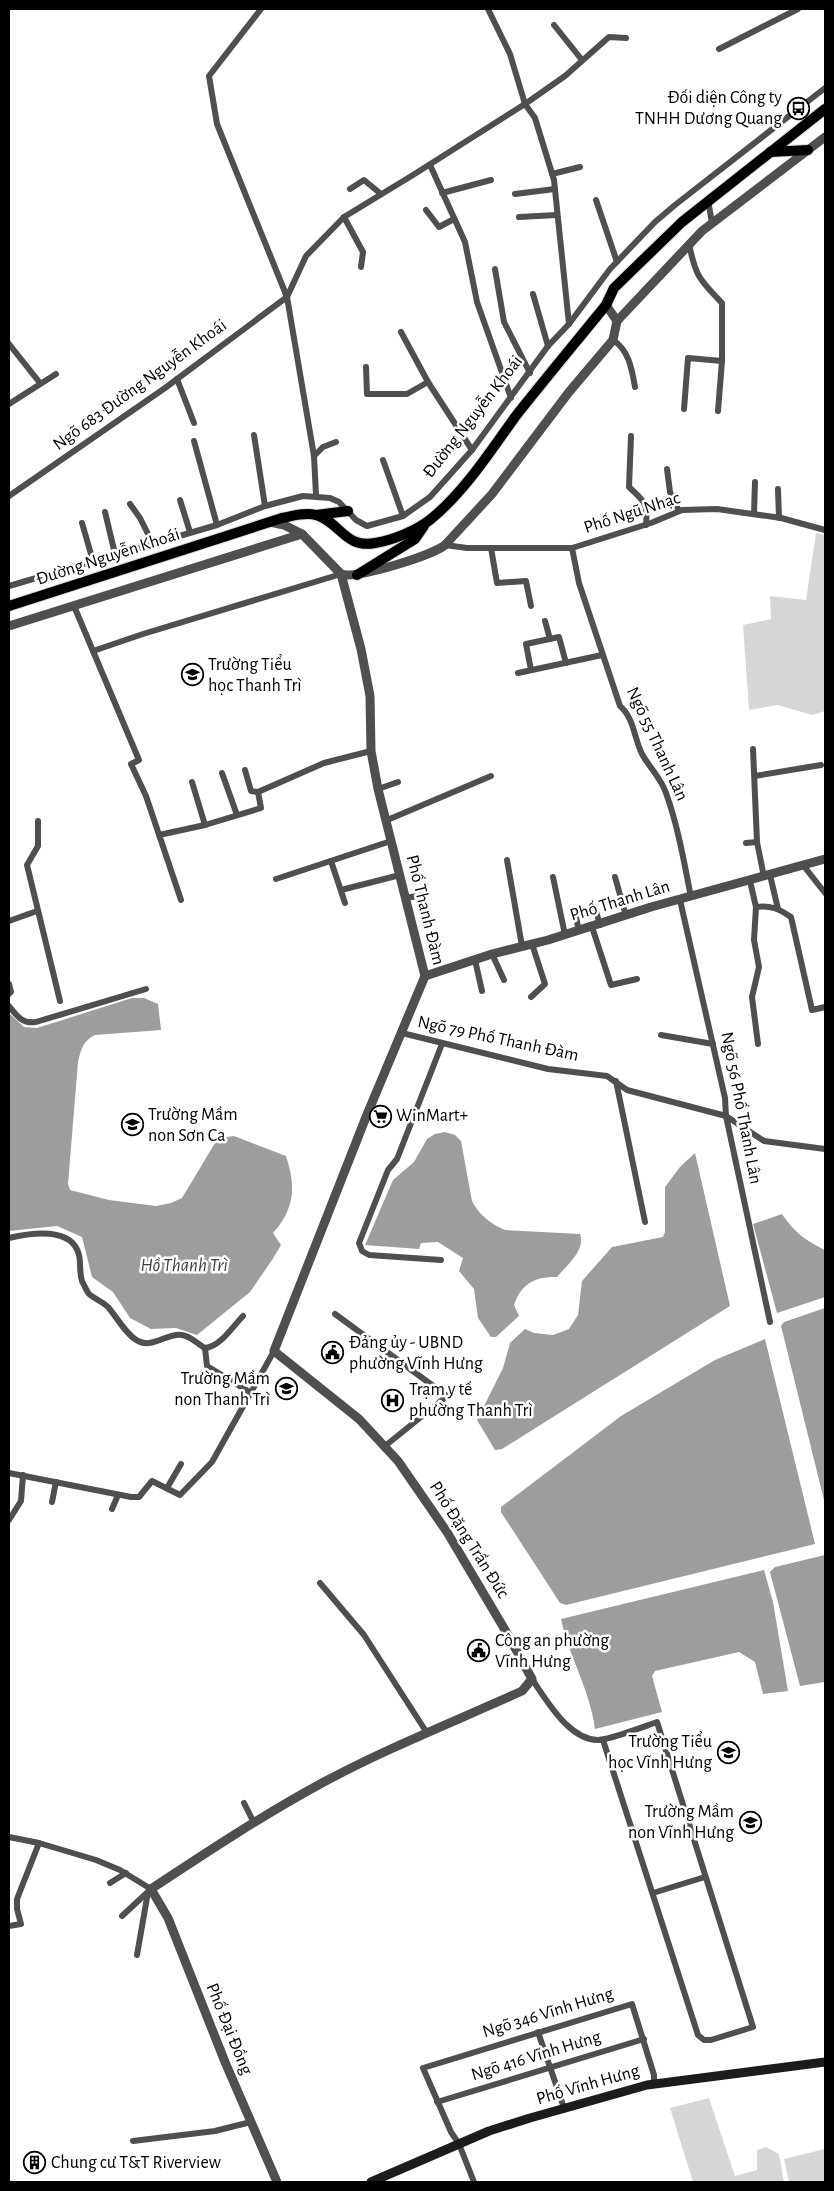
<svg xmlns="http://www.w3.org/2000/svg" width="834" height="2191" font-family="'Alegreya Sans',sans-serif">
<style>
.green{fill:#d6d6d6}
.water{fill:#9d9d9d}
.lines{fill:none;stroke-linecap:round;stroke-linejoin:round}
.primary-casing{stroke:#dbdbdb;stroke-width:12}
.minor{stroke:#4f4f4f;stroke-width:6}
.tertiary{stroke:#4f4f4f;stroke-width:9}
.secondary{stroke:#1c1c1c;stroke-width:9}
.primary{stroke:#000;stroke-width:10}
.labels{text-anchor:middle;dominant-baseline:central;stroke-width:5;stroke-linejoin:round;paint-order:stroke}
.poi-label{font-size:18px;fill:#000;stroke:#fff;text-anchor:start}
.street-label{font-size:18px;fill:#000;stroke:#fff}
.water-label{font-size:19px;font-style:italic;fill:#3e3e3e;stroke:#fff}
</style>
<rect width="100%" height="100%" fill="#fff"/>
<g class="green">
<polygon points="816,533 825,535 825,711 812,715 778,705 749,710 743,625 771,619 770,596 806,600"/>
<polygon points="709,2098 735,2176 757,2170 757,2150 766,2147 779,2154 784,2182 693,2182 670,2108"/>
<polygon points="825,2149 825,2182 789,2182 784,2159"/>
</g>
<g class="water">
<path d="M132,998H144L158,1004L161,1030L95,1035C83,1041 81,1049 78,1062L68,1184L70,1190L109,1200L156,1206L171,1203L182,1198L218,1138L234,1136L286,1156C296,1186 295,1209 273,1233L281,1245L272,1260L250,1292L197,1335L176,1328L151,1329L130,1318L113,1292L92,1277L82,1237L57,1226L9,1231V1013L24,1027L37,1028Z"/>
<path d="M445,1132L455,1135L461,1141L472,1201C478,1214 492,1225 505,1230L580,1234C586,1250 567,1265 557,1277C535,1276 521,1284 514,1305L519,1316L496,1337H491L478,1318L474,1289L459,1271L463,1258L438,1242L421,1243L419,1249L365,1245L393,1180L414,1162L427,1139L435,1134Z"/>
<polygon points="695,1153 730,1306 502,1449 495,1450 477,1420 503,1368 510,1343 525,1329 534,1333 553,1335 569,1329 578,1315 582,1281 612,1247 663,1237 665,1232 665,1187 680,1167"/>
<path d="M782,1214C795,1233 805,1240 825,1250V1297L777,1313L753,1224Z"/>
<polygon points="825,1308 825,1504 781,1326 784,1322"/>
<polygon points="765,1339 815,1544 566,1605 560,1603 501,1512 501,1507 621,1416 715,1360"/>
<polygon points="825,1555 825,1682 800,1686 770,1572 775,1567"/>
<path d="M764,1570L773,1602L788,1691L763,1694L755,1662L739,1652L655,1671L652,1676L662,1712L595,1729C590,1690 569,1657 561,1619Z"/>
</g>
<g class="lines">
<defs>
<g id="primary">
<polyline points="770,152 808,150"/>
<polyline points="316,515 348,511"/>
<polyline points="357,575 415,539 424,526"/>
<path d="M9,606L282,518C293,516 305,512 316,515C340,522 345,549 375,543C393,540 416,531 431,519C464,492 490,452 515,417C545,379 576,342 606,305L614,288L682,222L825,109"/>
</g>
</defs>
<use href="#primary" class="primary-casing"/>
<g class="minor">
<polyline points="261,9 209,76 217,124 287,297 314,456 316,495"/>
<polyline points="488,9 510,54 525,104 535,118 554,180 569,324"/>
<polyline points="554,25 582,60"/>
<polyline points="719,49 798,9"/>
<polyline points="430,165 465,242 477,302 511,398"/>
<polyline points="552,174 580,167"/>
<polyline points="350,189 364,180 381,194"/>
<polyline points="442,193 491,180"/>
<polyline points="515,194 555,189"/>
<polyline points="596,200 617,262"/>
<polyline points="708,200 712,223"/>
<polyline points="426,210 439,227 454,219"/>
<polyline points="344,217 363,252 361,267"/>
<polyline points="519,217 557,215"/>
<path d="M689,243C695,276 700,280 722,303V361L718,411"/>
<polyline points="495,269 504,322 530,373"/>
<polyline points="533,294 548,346"/>
<polyline points="401,332 428,382 472,450"/>
<path d="M613,340C629,350 632,370 635,387"/>
<polyline points="9,344 40,383"/>
<polyline points="366,367 367,394 407,394 428,382"/>
<polyline points="177,379 194,423"/>
<polyline points="9,404 56,374"/>
<polyline points="684,409 688,358 722,361"/>
<polyline points="254,435 265,506"/>
<path d="M631,436L629,487C645,502 648,503 646,525"/>
<polyline points="194,441 217,525"/>
<polyline points="314,456 323,447 336,442"/>
<polyline points="383,460 403,516"/>
<polyline points="667,469 670,492 679,511"/>
<polyline points="778,489 779,518"/>
<polyline points="9,496 165,388 287,297 306,256 344,217 413,175 525,104 565,76 609,37 626,38"/>
<polyline points="180,500 190,532"/>
<polyline points="130,504 140,518 153,544"/>
<polyline points="105,512 115,554"/>
<polyline points="754,514 755,482"/>
<polyline points="82,523 93,561"/>
<polyline points="445,545 467,548 572,548 651,523 682,510 717,509 781,518 825,530"/>
<polyline points="491,548 497,583 526,581 531,606"/>
<path d="M572,548L579,583L620,706C634,718 634,738 642,754C649,767 661,778 666,793C678,826 684,862 691,897"/>
<polyline points="9,586 217,525 265,506 303,496 330,498 339,502 356,520 367,526 403,516 430,497 472,450 548,346 569,324 610,269 655,222 675,205 825,88"/>
<polyline points="74,606 139,760 131,764 146,796 181,900"/>
<polyline points="545,621 550,639"/>
<polyline points="93,651 143,634 341,574"/>
<polyline points="531,670 526,644 559,637 566,663"/>
<polyline points="518,673 602,655"/>
<polyline points="753,749 757,842"/>
<polyline points="245,770 251,791 258,792 324,763 371,751"/>
<polyline points="222,773 237,815"/>
<polyline points="755,776 821,765"/>
<polyline points="192,782 205,825"/>
<polyline points="378,789 398,782"/>
<polyline points="38,821 38,846 27,865 60,1001"/>
<polyline points="385,821 491,776"/>
<polyline points="159,835 205,825 261,808 258,792"/>
<polyline points="746,843 757,842 764,877"/>
<polyline points="507,860 522,946"/>
<polyline points="331,861 345,903"/>
<polyline points="803,865 825,893"/>
<polyline points="770,875 778,909"/>
<polyline points="553,877 565,935"/>
<polyline points="615,877 626,916"/>
<polyline points="276,879 391,841"/>
<polyline points="750,881 756,907 754,940 759,967 752,997 758,1044"/>
<polyline points="341,890 400,875"/>
<polyline points="407,898 421,895"/>
<polyline points="680,900 725,1098 726,1116 770,1322"/>
<path d="M756,907C771,905 779,909 791,917L812,1010L825,1007"/>
<polyline points="595,908 600,925"/>
<polyline points="575,913 579,931"/>
<polyline points="9,921 37,911"/>
<polyline points="592,927 611,985 637,979"/>
<polyline points="492,954 504,980"/>
<polyline points="475,960 482,991"/>
<polyline points="9,984 11,992 9,994"/>
<polyline points="531,997 545,984 532,944"/>
<path d="M9,1006C17,1016 22,1024 36,1022L146,989"/>
<polyline points="402,1033 548,1069 607,1076 627,1090 726,1116 764,1141 825,1149"/>
<polyline points="661,1035 713,1044"/>
<polyline points="616,1081 645,1222"/>
<path d="M9,1238C30,1233 72,1226 79,1255C81,1263 79,1272 82,1281C84,1285 86,1290 89,1294C95,1299 103,1302 108,1307C116,1316 127,1336 138,1341C153,1349 168,1332 182,1335C191,1336 197,1344 205,1348C220,1347 233,1326 243,1316"/>
<polyline points="441,1260 369,1255 362,1251 359,1243 388,1170 397,1159 442,1044"/>
<polyline points="335,1314 447,1396 385,1446"/>
<polyline points="205,1348 207,1366 251,1393"/>
<polyline points="9,1473 131,1497 139,1497 152,1481 180,1495 212,1462 274,1351"/>
<polyline points="167,1488 181,1464"/>
<polyline points="52,1502 56,1482"/>
<polyline points="112,1509 118,1495"/>
<polyline points="9,1520 21,1501 23,1475"/>
<polyline points="320,1583 364,1635 427,1733"/>
<path d="M532,1679C547,1701 573,1747 605,1739C622,1735 640,1728 657,1722L753,2027L711,2040H704L698,2035L603,1740"/>
<polyline points="244,1803 254,1823"/>
<polyline points="9,1837 39,1843 96,1860 120,1870 151,1889 122,1916"/>
<polyline points="110,1883 126,1873"/>
<polyline points="653,1893 705,1877"/>
<polyline points="9,1926 21,1924 17,1909 17,1899 39,1843"/>
<polyline points="137,1955 148,1892"/>
<polyline points="538,2032 564,2108"/>
<polyline points="437,2102 644,2039"/>
<polyline points="133,2141 215,2131 251,2122"/>
<polyline points="474,2182 459,2144 451,2132 423,2068 632,2004 654,2075 654,2083"/>
</g>
<g class="tertiary">
<polyline points="617,321 702,231 825,137"/>
<path d="M270,522L284,525L302,534L341,574L361,649L370,696L371,751L378,789L425,976L366,1117L274,1351L359,1419L398,1461L447,1532L508,1635L532,1679L522,1691C456,1721 387,1748 322,1783C263,1815 207,1852 151,1889L168,1918L225,2062L277,2182"/>
<path d="M341,574C355,580 433,555 445,545L492,494L569,392L613,340L617,321L606,305"/>
<polyline points="9,626 302,534"/>
<polyline points="425,976 492,954 548,940 651,907 825,859"/>
</g>
<polyline class="secondary" points="371,2182 489,2131 530,2118 647,2085 825,2062"/>
<use href="#primary" class="primary"/>
</g>
<defs>
<symbol id="bus-ring" viewBox="-11 -11 22 22"><circle r="9.5" fill="#fff" stroke="#000" stroke-width="1.5"/><path d="M-5-6H5V4H4V6H2V4H-2V6H-4V4H-5ZM-3.5-4V0h7V-4ZM-3.5 1.2v1.5H-2V1.2ZM2 1.2v1.5H3.5V1.2Z" fill="#000"/></symbol>
<symbol id="school-ring" viewBox="-11 -11 22 22"><circle r="9.5" fill="#fff" stroke="#000" stroke-width="1.5"/><path d="M0-5L7-2L0 1L-7-2ZM-4 1L0 2.5L4 1V4Q0 6-4 4Z" fill="#000"/></symbol>
<symbol id="supermarket-ring" viewBox="-11 -11 22 22"><circle r="9.5" fill="#fff" stroke="#000" stroke-width="1.5"/><path d="M-6-5.5h2.5l.6 2H6L4.5 2H-2.5L-4.4-4H-6ZM-1.5 3.2a1.3 1.3 0 1 0 .1 0ZM3 3.2a1.3 1.3 0 1 0 .1 0Z" fill="#000"/></symbol>
<symbol id="civic-ring" viewBox="-11 -11 22 22"><circle r="9.5" fill="#fff" stroke="#000" stroke-width="1.5"/><path d="M-.6-6.5H3V-4.5H.6V-3L4-1V1h2V6H-6V1h2V-1L-.6-3ZM-1.2 2.5V6h2.4V2.5Z" fill="#000"/></symbol>
<symbol id="hospital-ring" viewBox="-11 -11 22 22"><circle r="9.5" fill="#fff" stroke="#000" stroke-width="1.5"/><path d="M-5-5h3v3.5h4V-5h3V5h-3V1.5h-4V5h-3Z" fill="#000"/></symbol>
<symbol id="building-ring" viewBox="-11 -11 22 22"><circle r="9.5" fill="#fff" stroke="#000" stroke-width="1.5"/><path d="M-4-6H4V6H1V3H-1V6H-4ZM-2.5-4.3h1.7v1.8h-1.7ZM.8-4.3h1.7v1.8H.8ZM-2.5-1h1.7V.8h-1.7ZM.8-1h1.7V.8H.8Z" fill="#000"/></symbol>
</defs>
<g fill-rule="evenodd">
<use href="#bus-ring" x="786" y="96" width="25" height="25"/>
<use href="#school-ring" x="180" y="662" width="25" height="25"/>
<use href="#supermarket-ring" x="368" y="1104" width="25" height="25"/>
<use href="#school-ring" x="120" y="1112" width="25" height="25"/>
<use href="#civic-ring" x="320" y="1340" width="25" height="25"/>
<use href="#school-ring" x="274" y="1376" width="25" height="25"/>
<use href="#hospital-ring" x="380" y="1388" width="25" height="25"/>
<use href="#civic-ring" x="466" y="1638" width="25" height="25"/>
<use href="#school-ring" x="716" y="1740" width="25" height="25"/>
<use href="#school-ring" x="738" y="1810" width="25" height="25"/>
<use href="#building-ring" x="22" y="2150" width="25" height="25"/>
</g>
<g class="labels">
<g class="poi-label">
<text x="782" y="98" text-anchor="end">Đối diện Công ty<tspan x="782" dy="21">TNHH Dương Quang</tspan></text>
<text x="208" y="665">Trường Tiểu<tspan x="208" dy="21">học Thanh Trì</tspan></text>
<text x="148" y="1115">Trường Mầm<tspan x="148" dy="21">non Sơn Ca</tspan></text>
<text x="396" y="1116">WinMart+</text>
<text x="349" y="1343">Đảng ủy - UBND<tspan x="349" dy="21">phường Vĩnh Hưng</tspan></text>
<text x="270" y="1379" text-anchor="end">Trường Mầm<tspan x="270" dy="21">non Thanh Trì</tspan></text>
<text x="409" y="1390">Trạm y tế<tspan x="409" dy="21">phường Thanh Trì</tspan></text>
<text x="495" y="1641">Công an phường<tspan x="495" dy="21">Vĩnh Hưng</tspan></text>
<text x="712" y="1742" text-anchor="end">Trường Tiểu<tspan x="712" dy="21">học Vĩnh Hưng</tspan></text>
<text x="734" y="1812" text-anchor="end">Trường Mầm<tspan x="734" dy="21">non Vĩnh Hưng</tspan></text>
<text x="51" y="2163">Chung cư T&amp;T Riverview</text>
</g>
<g class="street-label">
<text transform="translate(140 385) rotate(-36)">Ngõ 683 Đường Nguyễn Khoái</text>
<text transform="translate(473 417) rotate(-52)">Đường Nguyễn Khoái</text>
<text transform="translate(632 513) rotate(-18)">Phố Ngũ Nhạc</text>
<text transform="translate(108 557) rotate(-18)">Đường Nguyễn Khoái</text>
<text transform="translate(657 744) rotate(65)">Ngõ 55 Thanh Lân</text>
<text transform="translate(620 901) rotate(-17)">Phố Thanh Lân</text>
<text transform="translate(425 910) rotate(76)">Phố Thanh Đàm</text>
<text transform="translate(498 1039) rotate(12)">Ngõ 79 Phố Thanh Đàm</text>
<text transform="translate(741 1108) rotate(79)">Ngõ 56 Phố Thanh Lân</text>
<text transform="translate(469 1540) rotate(58)">Phố Đặng Trần Đức</text>
<text transform="translate(548 2013) rotate(-17)">Ngõ 346 Vĩnh Hưng</text>
<text transform="translate(229 2029) rotate(68)">Phố Đại Đồng</text>
<text transform="translate(536 2056) rotate(-17)">Ngõ 416 Vĩnh Hưng</text>
<text transform="translate(588 2085) rotate(-16)">Phố Vĩnh Hưng</text>
</g>
<g class="water-label">
<text x="184" y="1265">Hồ Thanh Trì</text>
</g>
</g>
<rect width="834" height="2191" fill="none" stroke="#000000" stroke-width="20"/>
</svg>
